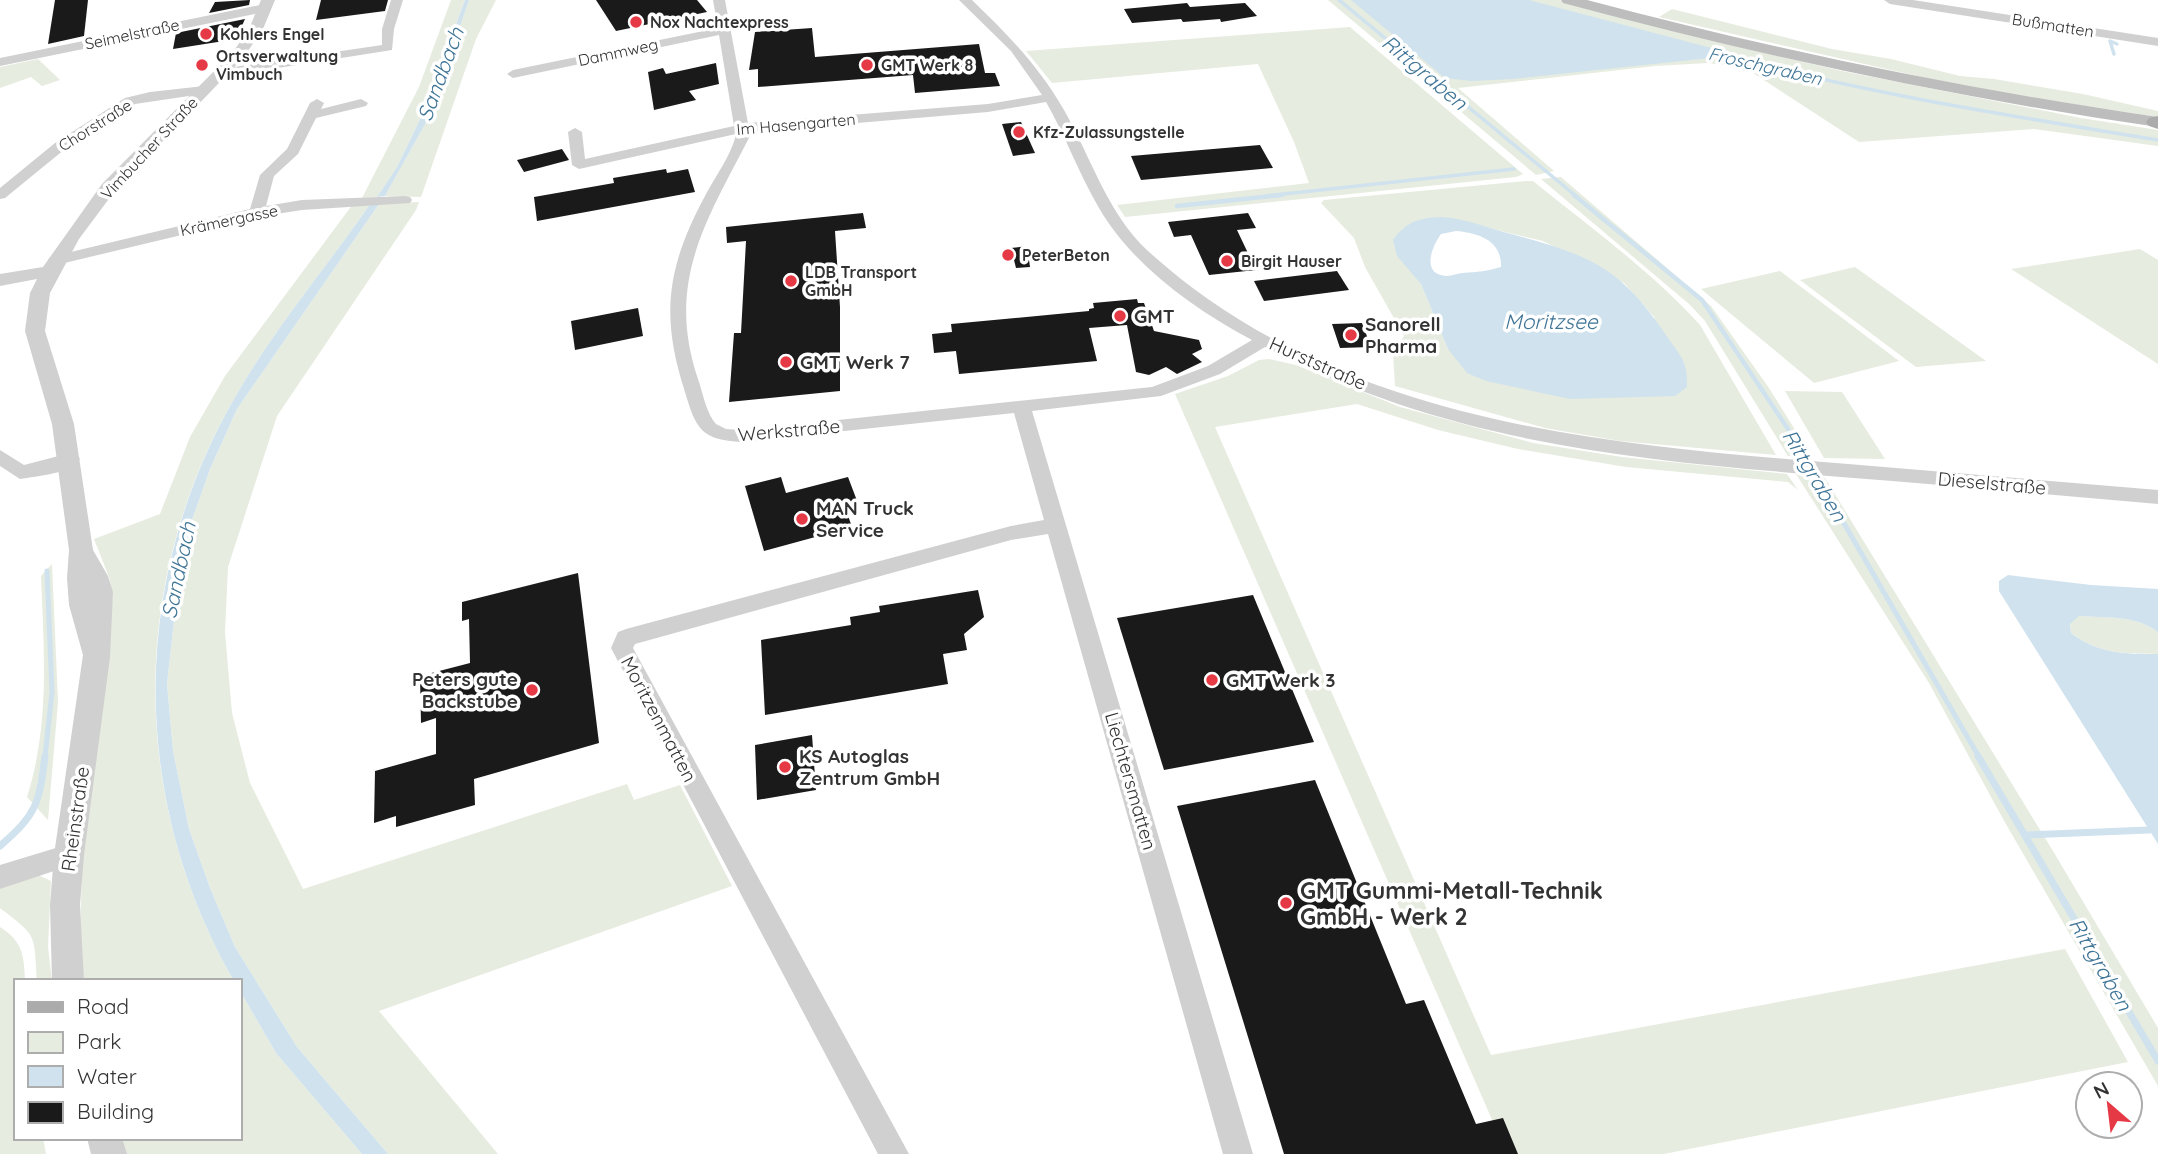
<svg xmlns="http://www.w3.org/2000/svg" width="2158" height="1154" font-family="Quicksand,sans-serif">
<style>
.green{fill:#e6ecdf;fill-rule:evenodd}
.water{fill:#cfe2ee;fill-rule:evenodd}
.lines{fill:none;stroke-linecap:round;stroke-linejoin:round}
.stream-far3{stroke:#cfe2ee;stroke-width:3.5}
.stream-far2{stroke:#cfe2ee;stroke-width:4.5}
.stream-far1{stroke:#cfe2ee;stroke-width:5}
.stream{stroke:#cfe2ee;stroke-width:7}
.building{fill:#1a1a1a}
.minor{fill:#d0d0d0;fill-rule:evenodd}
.tertiary{fill:#d0d0d0;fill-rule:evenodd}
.secondary{fill:#bdbdbd;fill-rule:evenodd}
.primary{fill:#ababab;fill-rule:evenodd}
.poi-dot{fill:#e63946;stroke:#fff;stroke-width:2.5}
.labels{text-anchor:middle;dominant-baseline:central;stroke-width:7;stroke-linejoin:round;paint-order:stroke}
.far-poi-label{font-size:16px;font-weight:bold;fill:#333;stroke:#fff;text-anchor:start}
.far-street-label{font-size:16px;fill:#333;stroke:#fff}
.far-water-label{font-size:18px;font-style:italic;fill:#3f7597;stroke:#fff}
.poi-label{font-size:19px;font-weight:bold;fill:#333;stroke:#fff;text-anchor:start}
.street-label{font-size:19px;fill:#333;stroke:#fff}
.water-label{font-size:21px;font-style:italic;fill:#3f7597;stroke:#fff}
.near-poi-label{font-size:23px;font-weight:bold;fill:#333;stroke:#fff;text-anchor:start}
</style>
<rect width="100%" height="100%" fill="#fff"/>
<g class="green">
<polygon points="451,0 465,0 425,109 397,167 377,197 362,198 419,87"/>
<polygon points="469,0 496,0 476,39 421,197 385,196 429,117"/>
<polygon points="1328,0 1559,0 1718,42 1842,71 2081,118 2158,130 2158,146 2034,129 1859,142 1744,67 1708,63 1655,66 1458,88 1554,171 1536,175"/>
<polygon points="1672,9 1832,49 1891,59 1960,76 1994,79 2083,94 2158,111 2158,117 1974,89 1659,17"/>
<polygon points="1350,27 1523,174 1516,177 1125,217 1117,205 1309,183 1294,142 1258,64 1052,83 1026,51"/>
<polygon points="38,59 60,80 42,86 31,77 0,88 0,67"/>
<polygon points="1561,177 1711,306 1769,388 1812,457 1788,456 1705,321 1689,304 1541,179"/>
<path d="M1526,181H1533C1590,227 1651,271 1700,325L1776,455L1620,441L1545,428L1395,386L1393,353L1404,336L1365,267L1354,238L1321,203L1324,200ZM1442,217L1543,241L1624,283L1655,318L1448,349L1421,284Z"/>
<polygon points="419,202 416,210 277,416 228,567 225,632 232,713 250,783 303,889 627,784 634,800 680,785 732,886 379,1011 498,1154 388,1154 297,1047 235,947 210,888 189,829 173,751 167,684 179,575 192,520 210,469 237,409 379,204"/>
<path d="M371,203C326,268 273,330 234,399C129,581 129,798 234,981H82L79,960L83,841L113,595L109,577L94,539L160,514L190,437L225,376L353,204Z"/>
<polygon points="2140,249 2158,260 2158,364 2011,269"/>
<polygon points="1855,267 1986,361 1916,367 1800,280"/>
<polygon points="1780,271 1899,361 1814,383 1701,289"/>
<polygon points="1269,359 1296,365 1400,407 1533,443 1622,457 1787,474 1798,490 1788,482 1626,467 1518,449 1438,430 1357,404 1215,427 1491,1055 2065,949 2128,1062 1664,1154 1507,1154 1175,394 1228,376 1259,360"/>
<polygon points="1785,391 1842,392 1885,459 1824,458"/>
<polygon points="1796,474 1825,478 2053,851 2158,1028 2158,1086 2003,819 1929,683"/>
<path d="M52,564L58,702L48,820L27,797C50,725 44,651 41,576Z"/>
<path d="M2079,616C2106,618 2136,615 2158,632V654C2122,653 2101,655 2071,633L2070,623Z"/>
<path d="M38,875L51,881L48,947L52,981H37C34,934 38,937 0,908V889Z"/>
<path d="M0,927C23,942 24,955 25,981H16V1138H43L46,1154H0Z"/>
<polygon points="240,991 276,1053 362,1154 123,1154 116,1138 240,1138"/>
</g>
<g class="water">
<polygon points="465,0 469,0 429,117 385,196 377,197 397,167 425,109"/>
<polygon points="1351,0 1529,0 1738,55 1513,79 1472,81 1445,78"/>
<path d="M371,203L379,204L237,409L210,469L192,520L179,575L167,684L173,751L189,829L210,888L235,947L297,1047L388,1154H362L276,1053L240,991V981H234C129,798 130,581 234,399C273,330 326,268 371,203Z"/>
<path d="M1442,217C1468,219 1490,229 1515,235C1591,256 1620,267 1666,335C1680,356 1688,360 1687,387L1675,396L1570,399L1486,381L1467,373L1448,349L1421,284L1397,256L1393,240C1407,221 1419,218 1442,217ZM1456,231C1478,233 1502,240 1501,267C1488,271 1477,272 1463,273C1458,273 1452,276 1447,276C1421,275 1431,248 1441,234Z"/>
<path d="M2008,575L2091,585L2158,589V632C2136,615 2106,618 2079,616L2070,624L2071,633C2099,654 2124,654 2158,654V844L1999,591V581Z"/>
</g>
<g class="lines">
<g class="stream-far3">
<polyline points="1339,0 1576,196"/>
<polyline points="2114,54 2110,41 2117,44"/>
<path d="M1725,55C1867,94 2013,116 2158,140"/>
<polyline points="1266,196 1514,169"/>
</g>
<g class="stream-far2">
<polyline points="1574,195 1702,300 1798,444"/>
<polyline points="1177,206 1282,195"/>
</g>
<g class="stream-far1">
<polyline points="1797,442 1979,757"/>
<polyline points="45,757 52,692 47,571"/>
</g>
<g class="stream">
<polyline points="1978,756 2158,1061"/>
<polyline points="2026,835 2149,830"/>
<path d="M0,846C37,814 39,804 45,756"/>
</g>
</g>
<g class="building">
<polygon points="55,0 88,0 84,36 48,44"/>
<polygon points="250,0 249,5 209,13 215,2"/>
<polygon points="321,0 388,0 385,11 316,20"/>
<polygon points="596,0 697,0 707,12 616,31"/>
<polygon points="1187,3 1190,7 1245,3 1257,16 1221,22 1220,19 1183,22 1181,19 1132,23 1124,9"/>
<polygon points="245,19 241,28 231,32 224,41 173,49 176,33"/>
<polygon points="812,28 815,57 979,44 985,73 995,73 1000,86 915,93 913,75 758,87 758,69 749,70 755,32"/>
<polygon points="716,63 719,84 689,91 696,100 654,110 648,72 663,68 666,74"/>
<polygon points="1021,122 1035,153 1013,156 1002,124"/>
<polygon points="1260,145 1273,168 1141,180 1131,156"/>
<polygon points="562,149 569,160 524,172 517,160"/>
<polygon points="666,169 667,173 688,169 695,192 537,221 534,197 614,183 613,178"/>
<polygon points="863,213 866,228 835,231 840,307 840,391 729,402 734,333 741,333 746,241 727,243 726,227"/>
<polygon points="1248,213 1256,228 1237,230 1256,270 1209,275 1191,235 1174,237 1168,222"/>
<polygon points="1027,246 1030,267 1016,268 1011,248"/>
<polygon points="1337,271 1349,290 1264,301 1254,281"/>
<polygon points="1137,299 1138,303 1144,303 1154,331 1199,340 1202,349 1192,354 1202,362 1177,374 1166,367 1149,375 1136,372 1127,325 1089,328 1097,361 959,374 956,351 934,353 932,334 952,332 951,324 1089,311 1089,309 1094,308 1093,303"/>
<polygon points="638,308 643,336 575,350 571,321"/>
<polygon points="1362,323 1371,347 1340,348 1332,324"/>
<polygon points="781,477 786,493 848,477 859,506 846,510 852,527 764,551 745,486"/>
<polygon points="578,573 599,743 474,779 475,805 396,827 396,816 374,823 375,771 436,754 436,718 421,723 420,676 470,663 469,619 462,621 462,602"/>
<polygon points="978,590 984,617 964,634 967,650 943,654 948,684 765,715 761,640 851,625 850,617 880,612 879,606"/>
<polygon points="1253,595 1314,742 1164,770 1117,618"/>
<polygon points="812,735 816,790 757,800 755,745"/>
<polygon points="1315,780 1406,1004 1424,1000 1476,1124 1503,1118 1518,1154 1284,1154 1177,806"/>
</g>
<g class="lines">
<g class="minor">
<polygon points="391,0 403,0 394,29 392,50 221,77 215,73 221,69 382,45 382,29"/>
<path d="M713,0H725L748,123L988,104L1042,95L1011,51L959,0H972C1008,35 1038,65 1064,110C1091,157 1107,213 1148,251C1335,421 1596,444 1836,463C1944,472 2051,481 2158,490V504C2052,495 1946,485 1841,477C1637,460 1451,445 1265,347L1220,374L1161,396L1032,411L1253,1154H1223L1048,534L1011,540L635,644L633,648L909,1154H878L611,648L618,632L626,629L1011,526L1044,520L1014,413L742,442C701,440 696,429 685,392C660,315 667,267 705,196C715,177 732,154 736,134L579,169L572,165L568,132L575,128L582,132L585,159L734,126L719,35L513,78L507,74L513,70L718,28ZM1046,102C1066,137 1079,174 1099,208C1133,266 1194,309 1252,340L1208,366L1152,387L742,430L726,429L716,424C706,413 703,393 698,379C665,281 707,220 750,136L749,132L988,112Z"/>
<polygon points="1884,0 1913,0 2158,38 2158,46 1890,4"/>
<polygon points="265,4 271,8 269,11 0,66 0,58"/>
<polygon points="204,86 211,90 209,93 135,104 65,149 5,198 0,199 0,188 55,143 125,98 150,92"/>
<polygon points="317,99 324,103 321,109 361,99 368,103 366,106 316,118 298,154 274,176 266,206 302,200 405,196 410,197 412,200 410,203 302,210 257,217 56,265 48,260 50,257 250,209 260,175 287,149 310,103"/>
<path d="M0,450L24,465L70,453L77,454L80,459C70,474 37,476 20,479L0,466Z"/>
<polygon points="69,844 78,847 82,855 78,863 0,889 0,865"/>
</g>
<g class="tertiary">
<polygon points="261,0 275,0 263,29 243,58 114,192 79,239 50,293 45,331 74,424 93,550 108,576 113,592 110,657 84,855 80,905 84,981 52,981 50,905 54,855 83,655 69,605 67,578 69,550 52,424 25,331 30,293 37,279 0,286 0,274 43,267 102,184 233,52 249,29"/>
<polygon points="87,1138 122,1138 127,1154 91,1154"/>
</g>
<path class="secondary" d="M1561,0H1587C1775,50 1965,89 2158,117V127C1957,98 1760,56 1563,3Z"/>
<polygon class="primary" points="2158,116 2158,129 2149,126 2146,122 2149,118"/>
</g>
<g class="poi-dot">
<circle cx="636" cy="22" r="7"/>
<circle cx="206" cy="34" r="7"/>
<circle cx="202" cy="65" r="7"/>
<circle cx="867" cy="65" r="7"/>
<circle cx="1019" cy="132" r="7"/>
<circle cx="1008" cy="255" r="7"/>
<circle cx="1227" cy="261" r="7"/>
<circle cx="791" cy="281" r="7"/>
<circle cx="1120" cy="316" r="7"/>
<circle cx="1351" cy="335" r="7"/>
<circle cx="786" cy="362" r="7"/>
<circle cx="802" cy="519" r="7"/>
<circle cx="1212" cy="680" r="7"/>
<circle cx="532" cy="690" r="7"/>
<circle cx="785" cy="767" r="7"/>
<circle cx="1286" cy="903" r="7"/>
</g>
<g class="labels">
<g class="far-poi-label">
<text x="650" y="22">Nox Nachtexpress</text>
<text x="220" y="34">Kohlers Engel</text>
<text x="216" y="56">Ortsverwaltung<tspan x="216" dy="18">Vimbuch</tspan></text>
<text x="881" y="65">GMT Werk 8</text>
<text x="1033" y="132">Kfz-Zulassungstelle</text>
<text x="1022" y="255">PeterBeton</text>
<text x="1241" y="261">Birgit Hauser</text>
<text x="805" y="272">LDB Transport<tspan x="805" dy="18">GmbH</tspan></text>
</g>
<g class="far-street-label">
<text transform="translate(2053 25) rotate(9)">Bußmatten</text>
<text transform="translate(132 34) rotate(-12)">Seimelstraße</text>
<text transform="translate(618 52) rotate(-12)">Dammweg</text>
<text transform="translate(796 124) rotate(-5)">Im Hasengarten</text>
<text transform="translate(95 125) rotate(-32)">Chorstraße</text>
<text transform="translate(149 148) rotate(-47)">Vimbucher Straße</text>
<text transform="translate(229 220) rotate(-12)">Krämergasse</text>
</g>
<g class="far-water-label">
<text transform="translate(1765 66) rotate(13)">Froschgraben</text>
</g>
<g class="poi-label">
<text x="1134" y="316">GMT</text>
<text x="1365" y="324">Sanorell<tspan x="1365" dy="22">Pharma</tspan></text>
<text x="800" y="362">GMT Werk 7</text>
<text x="816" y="508">MAN Truck<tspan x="816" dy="22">Service</tspan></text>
<text x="518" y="679" text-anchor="end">Peters gute<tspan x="518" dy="22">Backstube</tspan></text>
<text x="1226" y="680">GMT Werk 3</text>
<text x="799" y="756">KS Autoglas<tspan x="799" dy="22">Zentrum GmbH</tspan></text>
</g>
<g class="street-label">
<text transform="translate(1318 363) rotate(24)">Hurststraße</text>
<text transform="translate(789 430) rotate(-5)">Werkstraße</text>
<text transform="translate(1992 483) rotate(5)">Dieselstraße</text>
<text transform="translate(659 719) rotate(62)">Moritzenmatten</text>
<text transform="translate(1131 781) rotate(74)">Liechtersmatten</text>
<text transform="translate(75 819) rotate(-82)">Rheinstraße</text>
</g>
<g class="water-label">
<text transform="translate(1425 72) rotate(40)">Rittgraben</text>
<text transform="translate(440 74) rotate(-70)">Sandbach</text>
<text x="1551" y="321">Moritzsee</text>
<text transform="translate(1815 475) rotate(59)">Rittgraben</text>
<text transform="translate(178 570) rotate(-78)">Sandbach</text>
<text transform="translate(2101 964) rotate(60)">Rittgraben</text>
</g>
<g class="near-poi-label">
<text x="1300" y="890">GMT Gummi-Metall-Technik<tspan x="1300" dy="26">GmbH - Werk 2</tspan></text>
</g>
</g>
<rect x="14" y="979" width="228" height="161" fill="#ffffff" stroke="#adadad" stroke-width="2"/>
<rect x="28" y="1002" width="35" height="10" fill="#ababab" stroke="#adadad" stroke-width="2"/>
<text x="77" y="1014" font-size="21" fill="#333333">Road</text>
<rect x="28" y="1032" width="35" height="21" fill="#e6ecdf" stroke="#adadad" stroke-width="2"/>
<text x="77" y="1049" font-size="21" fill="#333333">Park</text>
<rect x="28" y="1066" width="35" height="21" fill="#cfe2ee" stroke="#adadad" stroke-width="2"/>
<text x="77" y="1084" font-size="21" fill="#333333">Water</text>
<rect x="28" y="1102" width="35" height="21" fill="#1a1a1a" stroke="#adadad" stroke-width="2"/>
<text x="77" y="1119" font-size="21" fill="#333333">Building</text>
<g transform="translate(2109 1105) rotate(332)"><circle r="33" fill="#ffffff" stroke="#adadad" stroke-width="2"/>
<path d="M0-5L12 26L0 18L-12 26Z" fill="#e63946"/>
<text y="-10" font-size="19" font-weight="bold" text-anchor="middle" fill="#333333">N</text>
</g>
</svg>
